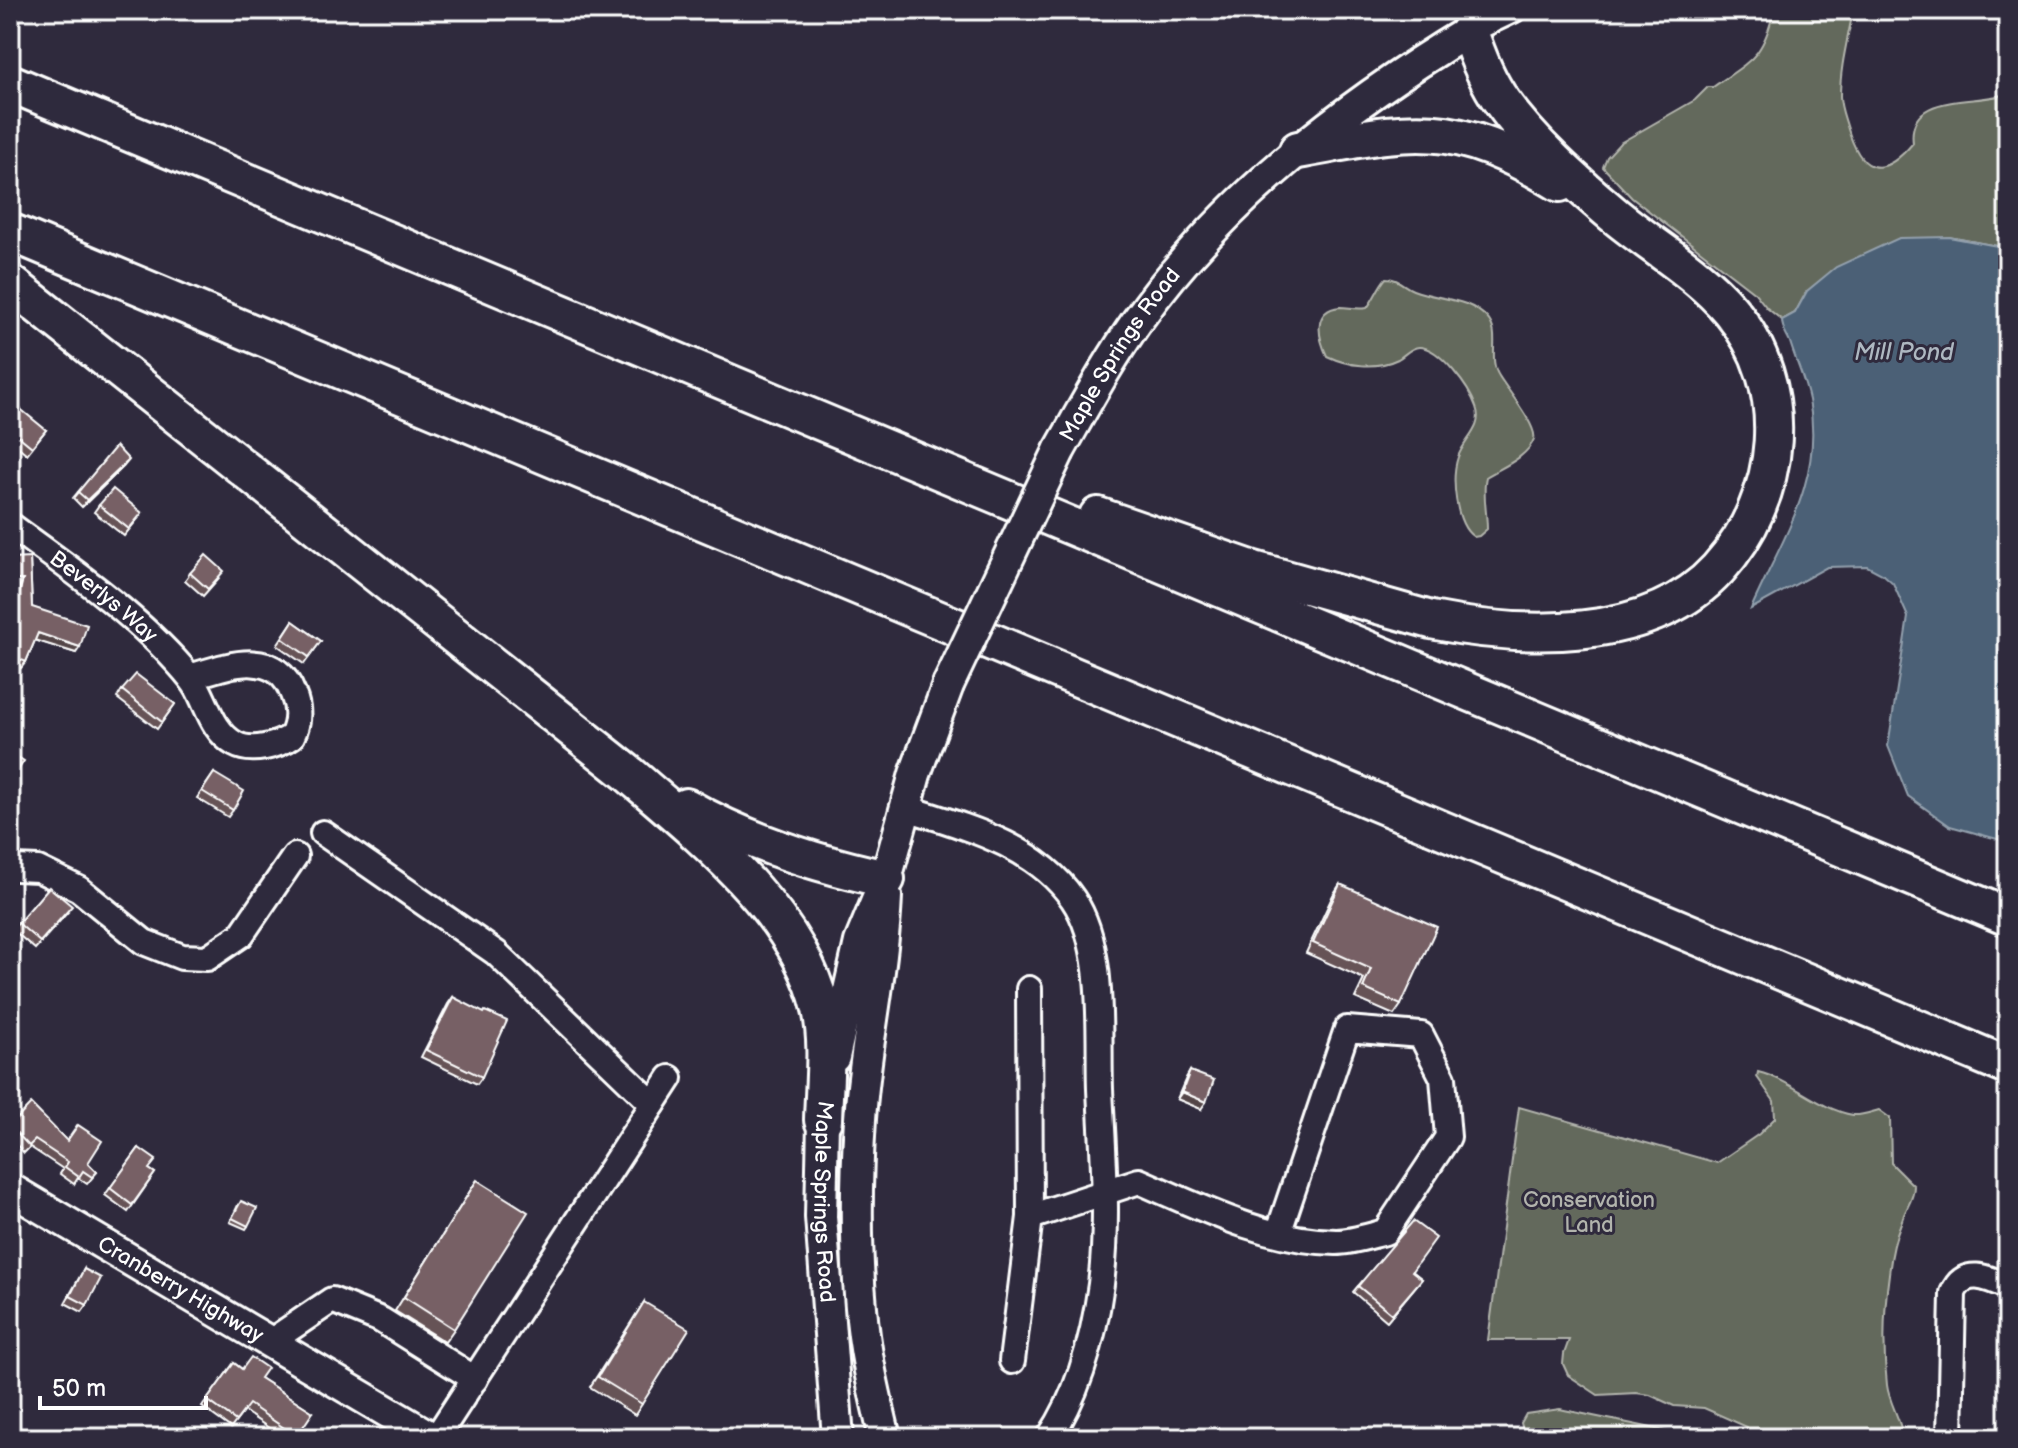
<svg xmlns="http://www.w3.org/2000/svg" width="2018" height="1448" font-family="'Balsamiq Sans',sans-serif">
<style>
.green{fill:#64695b;stroke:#b2b4ad;stroke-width:2}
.water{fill:#4b6176;stroke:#93a0ad;stroke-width:2}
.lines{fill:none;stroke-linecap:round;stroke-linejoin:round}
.minor-casing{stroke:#fff;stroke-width:30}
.major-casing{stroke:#fff;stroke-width:36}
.highway-casing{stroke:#fff;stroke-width:42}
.minor{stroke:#2f2a3d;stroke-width:24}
.major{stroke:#2f2a3d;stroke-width:30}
.highway{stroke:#2f2a3d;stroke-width:36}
.major-bridge-casing{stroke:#fff;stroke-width:36;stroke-linecap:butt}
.major-bridge{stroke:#2f2a3d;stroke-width:30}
.wall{fill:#665357;stroke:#fff;stroke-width:2}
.shaded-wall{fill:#534447;stroke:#fff;stroke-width:2}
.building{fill:#776165;stroke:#fff;stroke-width:2}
.labels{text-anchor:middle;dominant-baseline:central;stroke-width:6;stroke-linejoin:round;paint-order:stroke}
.street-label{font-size:22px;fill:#fff;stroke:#2f2a3d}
.park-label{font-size:22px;fill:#b2b4ad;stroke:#2f2a3d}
.water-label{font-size:24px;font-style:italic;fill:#aeb8c1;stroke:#2f2a3d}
</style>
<rect width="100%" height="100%" fill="#2f2a3d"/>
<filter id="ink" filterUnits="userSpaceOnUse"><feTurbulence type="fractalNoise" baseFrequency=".0125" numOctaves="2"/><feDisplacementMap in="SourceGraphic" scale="16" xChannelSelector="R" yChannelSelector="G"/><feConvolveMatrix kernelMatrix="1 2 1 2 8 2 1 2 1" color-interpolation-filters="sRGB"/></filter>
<g filter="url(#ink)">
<g class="green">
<path d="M1774,10H1853C1848,39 1840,66 1840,96C1840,106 1844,116 1847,126C1860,171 1880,182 1913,143C1906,90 1978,106 2008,93V248L1949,237L1807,291L1795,313L1782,320L1767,308L1755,293L1632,198L1603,167L1607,157L1620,143L1695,100L1708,87H1713C1751,60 1763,58 1774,10Z"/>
<path d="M1386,278C1398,278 1403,286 1413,290C1439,300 1467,297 1487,318C1502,334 1487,358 1499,376C1506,388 1538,427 1534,439C1527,458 1502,467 1486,477C1482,493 1487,511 1487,529L1479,536L1474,537C1455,525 1451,477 1458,457C1464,439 1484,428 1476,407C1470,389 1440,347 1419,347C1411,347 1405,355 1398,359C1375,370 1348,366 1327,356C1319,339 1311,310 1340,307C1349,307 1357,310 1367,308C1375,298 1378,287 1386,278Z"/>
<path d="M1758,1072C1792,1080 1818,1109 1853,1115C1861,1116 1871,1112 1879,1110L1890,1118L1891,1163L1914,1186C1914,1200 1906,1207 1902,1220C1895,1237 1891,1256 1889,1274C1884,1309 1883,1350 1887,1385C1889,1403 1901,1419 1903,1438H1744L1747,1427L1704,1408L1674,1406L1650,1395L1636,1393L1598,1395L1568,1375L1563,1364L1564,1354L1569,1340H1488L1519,1107L1717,1163L1759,1134L1775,1118L1774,1101L1757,1077Z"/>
<path d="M1560,1409C1605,1419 1650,1426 1693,1438H1525L1521,1423L1526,1414Z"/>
</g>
<path class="water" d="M1949,237L2008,248V842L1950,826L1908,796L1888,746L1908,617L1893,583L1884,575L1867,566L1827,567L1751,609C1781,540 1825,479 1809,400C1805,380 1796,362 1790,342C1787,334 1782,330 1782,320L1795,313L1807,291L1836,267L1899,238Z"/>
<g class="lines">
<defs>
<g id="minor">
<polyline points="1464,10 1469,31 1513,10"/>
<path id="s1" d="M10,525C67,566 128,609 175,660C183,669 192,678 198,689C208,708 214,732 235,744C251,753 278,746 292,736C299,722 299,708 293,694C275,646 226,666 190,677"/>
<path d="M906,808C966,827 1036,845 1073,899C1106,947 1098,1033 1100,1089C1103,1154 1109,1219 1101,1284C1094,1336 1079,1394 1049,1438"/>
<polyline points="323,833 496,953 653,1104"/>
<polyline points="16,868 38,869 79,889 144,942 182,957 207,958 241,935 295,856"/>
<polyline points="1029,989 1030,1217"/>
<polyline points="270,1342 332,1300 381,1320 475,1379"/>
<path d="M1012,1361L1030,1217L1139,1181C1201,1208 1267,1241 1336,1242C1352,1242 1369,1236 1385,1232L1448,1137L1443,1078L1421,1035L1347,1029L1278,1234"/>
<polyline points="436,1438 670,1078"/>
<path d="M1950,1438L1953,1293C1964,1267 1987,1277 2008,1287"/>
</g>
<g id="major">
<path id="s2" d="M1059,451C1084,407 1108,362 1137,321C1223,200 1343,107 1469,31"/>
<polyline points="834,1057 860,942 886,879 915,774 948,685"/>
<path id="s3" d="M826,1100L823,1120L821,1217L838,1438"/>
<path id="s4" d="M10,1189L432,1438"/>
<path d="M885,1438C875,1395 864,1351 861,1307C855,1245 856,1181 860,1119C865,1044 883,971 886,896"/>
</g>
<g id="highway">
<polyline points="10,83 2008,917"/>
<path d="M1298,150C1346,142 1397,128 1446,135C1486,141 1525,162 1560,183"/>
<polyline points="10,232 2008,1066"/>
<path d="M10,283L629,774C701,836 798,912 821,1009C829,1045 824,1083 823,1120"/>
<path d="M1098,516L1254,570L1431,620C1521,638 1650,644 1718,569C1783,497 1795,387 1730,310C1697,271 1651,246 1613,214C1574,181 1532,144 1502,102C1487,81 1477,56 1469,31"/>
<path d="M686,807C747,842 817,864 886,879"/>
</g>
</defs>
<use href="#minor" class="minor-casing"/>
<use href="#major" class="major-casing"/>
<use href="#highway" class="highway-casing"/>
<use href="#minor" class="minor"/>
<use href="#major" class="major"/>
<use href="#highway" class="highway"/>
<defs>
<polyline id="major-bridge" points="948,685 1059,451"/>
</defs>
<use href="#major-bridge" class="major-bridge-casing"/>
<use href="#major-bridge" class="major-bridge"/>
</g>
<g class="wall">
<polygon points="10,417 46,430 27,454 10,440"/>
<polygon points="124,466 82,507 73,498 78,492"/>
<polygon points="99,505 137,520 124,536 94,512"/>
<polygon points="30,558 32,607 76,653 35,640 26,662 21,668 10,663 10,639 13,633 10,632 10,615 19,587"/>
<polygon points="190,573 219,578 203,596 185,580"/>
<polygon points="293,621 321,641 304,664 277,645"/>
<polygon points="122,690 175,704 157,729 117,698"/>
<polygon points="214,773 233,810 228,817 197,798"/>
<polygon points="1340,884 1401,1005 1394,1015 1355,998 1364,979 1306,953 1333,895"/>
<polygon points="67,913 35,949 13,930 18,923"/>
<polygon points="453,997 482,1077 477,1084 421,1057 448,1004"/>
<polygon points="1190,1071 1201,1109 1177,1099 1186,1078"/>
<polygon points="10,1125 88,1163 97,1172 87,1184 78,1178 74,1184 60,1174 63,1169 30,1147 24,1153 10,1138"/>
<polygon points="139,1148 149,1169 155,1173 128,1212 105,1195"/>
<polygon points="477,1180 454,1329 445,1342 395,1311"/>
<polygon points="238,1205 248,1226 246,1229 230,1222"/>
<polygon points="84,1269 87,1305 82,1312 65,1303"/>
<polygon points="1412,1271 1422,1279 1387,1321 1353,1292 1358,1286"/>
<polygon points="644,1302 642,1404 635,1415 590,1387"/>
<polygon points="234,1363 242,1369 260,1378 313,1412 282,1437 244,1411 231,1428 202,1407"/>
</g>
<g class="shaded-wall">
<polygon points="1963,10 1996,10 2006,12 2001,19"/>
<polygon points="129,460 124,466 82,507 87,500"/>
<polygon points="10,580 23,580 19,587 10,587"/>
<polygon points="10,624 18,627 13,633 10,632"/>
<polygon points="38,633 80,647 76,653 34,640"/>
<polygon points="1182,1092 1206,1102 1201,1109 1177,1099"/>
</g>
<g class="building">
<polygon points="18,407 46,430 32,447 10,429 10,417"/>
<polygon points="116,446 129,460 87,500 78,492"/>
<polygon points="113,489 142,513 129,529 99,505"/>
<polygon points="206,555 224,571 208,589 190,573"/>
<polygon points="30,558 32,607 87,625 80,647 38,633 26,662 10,655 10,640 18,627 10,624 10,623 23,580 10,580 10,559"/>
<polygon points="293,621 321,641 309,657 282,638"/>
<polygon points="136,674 175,704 162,722 122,690"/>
<polygon points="10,752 24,761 12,779 10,778"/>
<polygon points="214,773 244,791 233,810 202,791"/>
<polygon points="1340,884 1437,927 1401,1005 1363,988 1371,969 1313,943"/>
<polygon points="49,887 72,906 40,942 18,923"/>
<polygon points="453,997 484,1013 485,1011 507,1021 482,1077 426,1050"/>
<polygon points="1190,1071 1214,1080 1206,1102 1182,1092"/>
<polygon points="31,1104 67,1141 78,1125 102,1141 88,1163 97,1172 92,1177 83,1171 79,1177 65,1167 68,1162 35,1140 29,1146 10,1126"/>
<polygon points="139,1148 156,1160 149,1169 155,1173 132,1205 110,1188"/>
<polygon points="477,1180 528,1212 454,1329 404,1297"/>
<polygon points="241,1201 257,1208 248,1226 232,1218"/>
<polygon points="1413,1221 1436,1238 1412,1271 1422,1279 1392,1314 1358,1286"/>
<polygon points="10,1261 20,1267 10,1283"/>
<polygon points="84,1269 101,1278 87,1305 70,1296"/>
<polygon points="644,1302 689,1329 642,1404 598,1377"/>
<polygon points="251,1357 267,1368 260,1378 313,1412 299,1433 306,1438 281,1438 287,1430 249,1404 236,1421 207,1400 234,1363 242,1369"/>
</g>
</g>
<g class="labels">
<g class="street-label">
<text stroke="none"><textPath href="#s2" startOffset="114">Maple Springs Road</textPath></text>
<text stroke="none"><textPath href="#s1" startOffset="118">Beverlys Way</textPath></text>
<text stroke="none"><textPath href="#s3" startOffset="102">Maple Springs Road</textPath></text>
<text stroke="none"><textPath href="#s4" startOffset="198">Cranberry Highway</textPath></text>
</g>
<g class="park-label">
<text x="1589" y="1200">Conservation<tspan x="1589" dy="25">Land</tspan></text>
</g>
<g class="water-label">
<text x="1904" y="352">Mill Pond</text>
</g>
</g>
<rect width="2018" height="1448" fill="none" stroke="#2f2a3d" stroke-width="40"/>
<rect x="20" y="20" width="1978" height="1408" fill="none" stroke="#fff" stroke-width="3" filter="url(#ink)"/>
<path d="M40 1396v12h166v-12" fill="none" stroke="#ffffff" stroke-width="4"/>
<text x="52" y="1396" font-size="24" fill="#ffffff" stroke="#2f2a3d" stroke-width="6" paint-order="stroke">50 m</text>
</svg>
